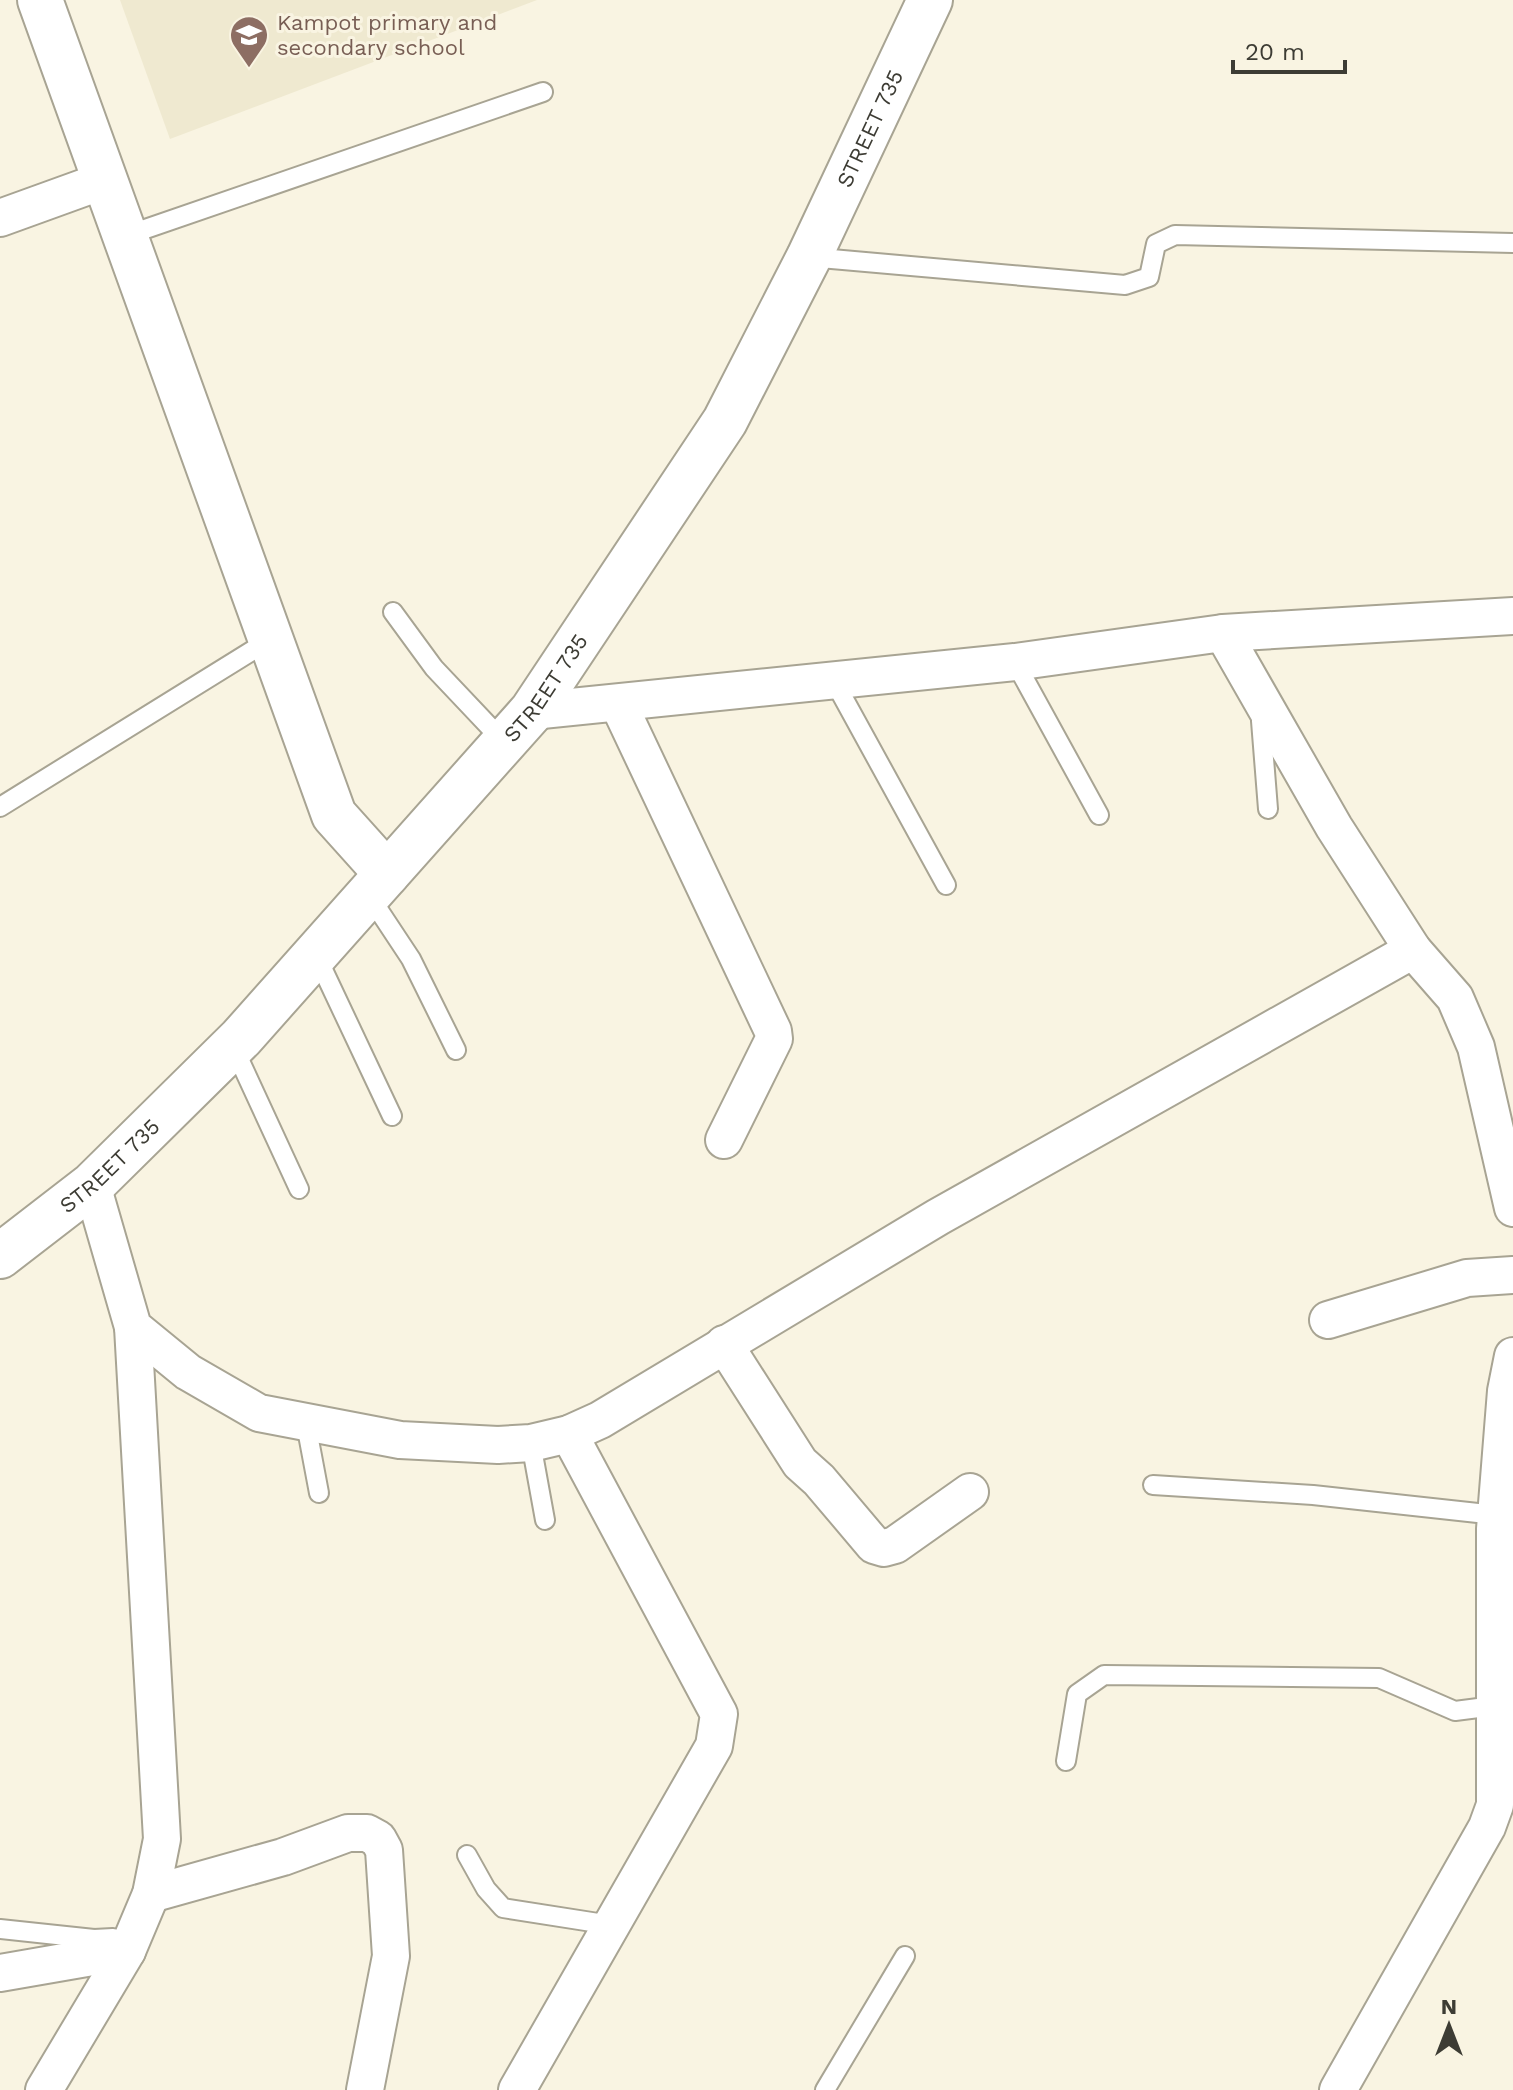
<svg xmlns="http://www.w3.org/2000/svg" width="1513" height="2090" font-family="'Work Sans',sans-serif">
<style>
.built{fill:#efe9d0}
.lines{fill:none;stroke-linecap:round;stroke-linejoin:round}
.lane-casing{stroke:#a8a493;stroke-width:22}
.street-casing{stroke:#a8a493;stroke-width:40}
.secondary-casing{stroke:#a8a493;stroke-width:48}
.lane{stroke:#fff;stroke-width:18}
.street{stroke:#fff;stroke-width:36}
.secondary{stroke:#fff;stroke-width:44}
.labels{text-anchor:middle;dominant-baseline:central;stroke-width:6;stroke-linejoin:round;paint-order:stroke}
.education-label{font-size:22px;fill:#785e54;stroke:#f9f4e2;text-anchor:start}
.street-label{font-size:22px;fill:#3d3c34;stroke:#f9f4e2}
</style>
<rect width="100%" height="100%" fill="#f9f4e2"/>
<polygon class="built" points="120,0 537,0 170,139"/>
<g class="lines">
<defs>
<g id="lane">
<polyline points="125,236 543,92"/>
<polyline points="809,257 1125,285 1149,277 1156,244 1175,235 1513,243"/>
<polyline points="393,612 434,668 504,742"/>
<polyline points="1015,662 1099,815"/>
<polyline points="834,681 946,885"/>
<polyline points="1265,717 1261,721 1268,809"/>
<polyline points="0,807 271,639"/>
<polyline points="368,894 411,959 456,1050"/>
<polyline points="317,957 392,1116"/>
<polyline points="233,1046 299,1189"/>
<polyline points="306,1424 319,1493"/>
<polyline points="531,1443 545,1520"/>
<polyline points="1153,1485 1313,1495 1496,1515"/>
<polyline points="1066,1761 1077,1694 1104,1675 1379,1678 1455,1711 1494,1706"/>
<polyline points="467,1855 486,1889 503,1908 611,1925"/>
<polyline points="0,1929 94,1939 113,1938"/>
<polyline points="825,2090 905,1956"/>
</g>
<g id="street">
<polyline points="0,218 105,180"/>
<polyline points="1223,633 1334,827 1413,950 1455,998 1476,1047 1513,1208"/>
<polyline points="618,703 773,1031 774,1039 724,1140"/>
<polyline points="532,711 1015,662 1223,633 1513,616"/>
<polyline points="92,1185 133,1327 188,1372 259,1413 400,1440 498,1445 531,1443 569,1434 600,1420 938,1217 1413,950"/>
<polyline points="1328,1320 1467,1278 1513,1275"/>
<polyline points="724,1344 800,1463 819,1480 874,1545 884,1548 895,1545 970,1492"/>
<polyline points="151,1894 283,1857 348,1833 367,1833 378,1839 384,1850 391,1956 365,2090"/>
<polyline points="0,1973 127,1951"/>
<polyline points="44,2090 127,1951 151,1894 162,1839 133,1327"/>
<polyline points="517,2090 714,1746 719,1714 569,1434"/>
<polyline points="1338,2090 1487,1827 1495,1805 1495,1529 1506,1391 1513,1356"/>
</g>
<g id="secondary">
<polyline points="40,0 334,815 387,874"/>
<path id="s1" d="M0,1256L92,1185L241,1038L532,711L725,421L809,257L930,0"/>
</g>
</defs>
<use href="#lane" class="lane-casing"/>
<use href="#street" class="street-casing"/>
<use href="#secondary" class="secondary-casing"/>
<use href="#lane" class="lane"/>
<use href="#street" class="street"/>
<use href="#secondary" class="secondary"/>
</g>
<defs>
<symbol id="school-pin" viewBox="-11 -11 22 30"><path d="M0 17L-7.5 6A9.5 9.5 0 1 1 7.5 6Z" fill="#8d6e63" stroke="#f9f4e2"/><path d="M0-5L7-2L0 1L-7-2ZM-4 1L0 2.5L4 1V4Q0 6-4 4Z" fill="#fff"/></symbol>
</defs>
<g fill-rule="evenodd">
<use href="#school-pin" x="227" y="13" width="44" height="60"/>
</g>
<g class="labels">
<g class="education-label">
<text x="277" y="22">Kampot primary and<tspan x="277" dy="25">secondary school</tspan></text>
</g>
<g class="street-label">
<text stroke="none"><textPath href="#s1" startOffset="1438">STREET 735</textPath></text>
<text stroke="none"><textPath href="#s1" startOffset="790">STREET 735</textPath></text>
<text stroke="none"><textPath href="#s1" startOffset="142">STREET 735</textPath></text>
</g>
</g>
<g transform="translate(1449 2026)" stroke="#f9f4e2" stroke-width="6" paint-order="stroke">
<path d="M0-6L14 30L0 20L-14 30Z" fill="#3d3c34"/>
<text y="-12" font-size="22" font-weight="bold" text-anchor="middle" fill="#3d3c34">N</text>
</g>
<path d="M1233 60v12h112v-12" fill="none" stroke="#3d3c34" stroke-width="4"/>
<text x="1245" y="60" font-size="24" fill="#3d3c34" stroke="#f9f4e2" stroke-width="6" paint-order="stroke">20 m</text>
</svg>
